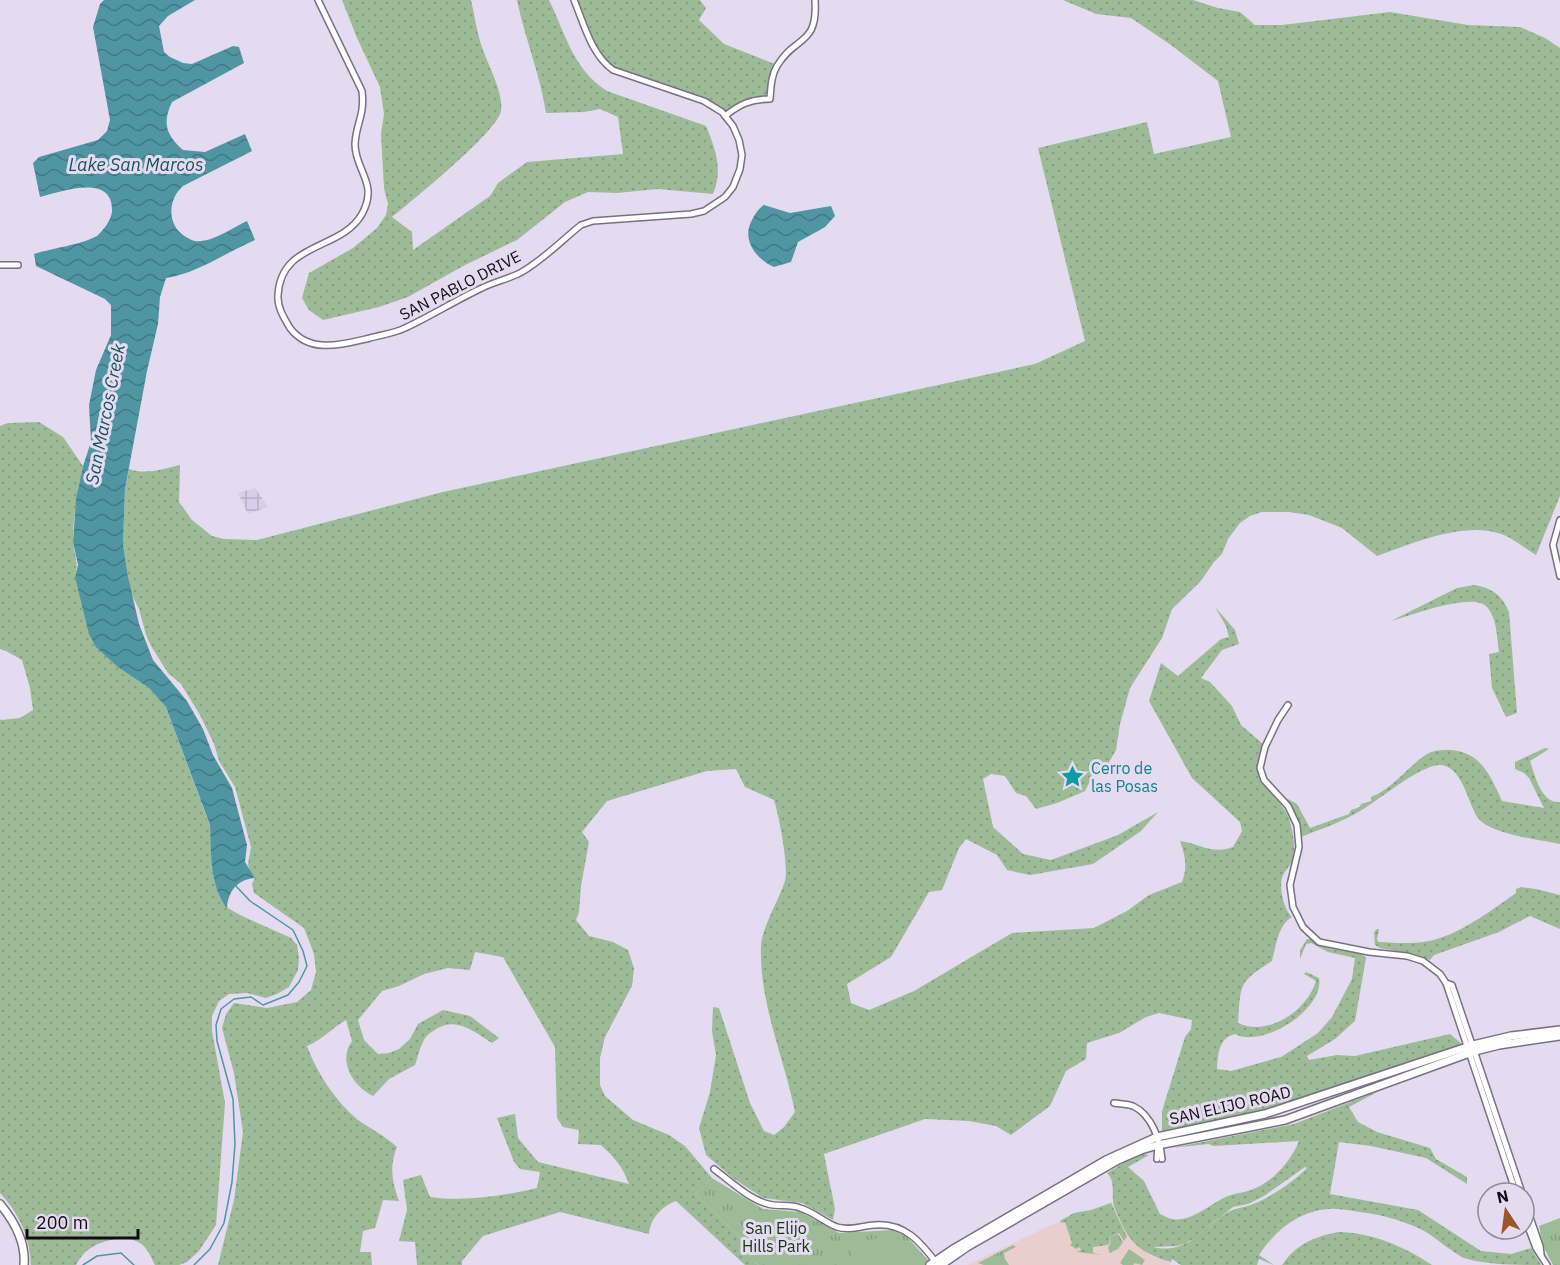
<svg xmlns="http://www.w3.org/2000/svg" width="1560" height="1265" font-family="'IBM Plex Sans',sans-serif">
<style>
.industrial{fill:url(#industrial-grid)}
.education{fill:#e9cece}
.grass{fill:url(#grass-dots);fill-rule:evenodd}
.park{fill:url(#park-tufts)}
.garden{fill:#9cbb96}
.water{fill:url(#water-waves)}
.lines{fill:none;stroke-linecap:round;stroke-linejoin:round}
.stream{stroke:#4f96a2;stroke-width:1.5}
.minor-casing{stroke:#797083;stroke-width:8}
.major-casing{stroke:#797083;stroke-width:10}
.minor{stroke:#fff;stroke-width:5}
.major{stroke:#fff;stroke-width:7}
.labels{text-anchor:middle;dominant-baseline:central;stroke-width:6;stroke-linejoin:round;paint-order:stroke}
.street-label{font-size:16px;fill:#110d14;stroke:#e4dbf0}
.culture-label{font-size:16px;fill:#0d838f;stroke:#e4dbf0;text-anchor:start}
.park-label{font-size:16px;fill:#10360a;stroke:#e4dbf0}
.water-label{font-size:18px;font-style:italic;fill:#15535c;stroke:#e4dbf0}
</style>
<defs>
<pattern id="industrial-grid" width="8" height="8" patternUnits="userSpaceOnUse" patternTransform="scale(1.5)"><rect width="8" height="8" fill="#d9cde9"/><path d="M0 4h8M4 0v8" fill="none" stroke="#b9afc7"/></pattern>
<pattern id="grass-dots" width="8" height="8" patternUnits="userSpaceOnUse" patternTransform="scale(1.5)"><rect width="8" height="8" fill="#9cbb96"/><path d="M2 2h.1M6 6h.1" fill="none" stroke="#85a080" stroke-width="1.8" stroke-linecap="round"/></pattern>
<pattern id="park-tufts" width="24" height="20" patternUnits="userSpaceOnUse" patternTransform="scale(1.5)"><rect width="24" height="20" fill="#9cbb96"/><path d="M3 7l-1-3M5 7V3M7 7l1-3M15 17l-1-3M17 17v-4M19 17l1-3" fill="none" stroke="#85a080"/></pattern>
<pattern id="water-waves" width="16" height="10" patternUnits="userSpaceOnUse" patternTransform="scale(1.5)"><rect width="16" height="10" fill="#4f96a2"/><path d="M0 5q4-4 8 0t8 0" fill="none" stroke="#407983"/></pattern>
</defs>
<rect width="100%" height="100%" fill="#e4dbf0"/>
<polygon class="industrial" points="255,488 268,507 248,514 238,493"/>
<polygon class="education" points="1112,1202 1120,1222 1151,1256 1171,1262 1170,1265 967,1265 1081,1211 1089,1211"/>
<g class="grass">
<path d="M342,0H471C474,13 476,27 480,41C485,60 504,91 501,111C498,131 412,201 392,217L412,232L413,250L490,196L498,183L527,162L623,154L618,117L600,109L584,112L546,113C540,74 525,39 517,0H549C566,35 573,69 607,91L706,126C716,150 723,170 713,194L658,189L617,193L588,192L565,202L517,240L465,265L408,297L379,307L323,320L309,310L302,298L309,273L353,248L377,228L386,215L388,204L384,188L381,134L384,114L380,87L357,38Z"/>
<path d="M574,0H700L706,8L699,20L724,44L777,65L770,99L761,98L725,116C692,89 628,88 601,58C593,50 579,13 574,0Z"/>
<path d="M1063,0H1193L1218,8L1240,12L1255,25H1282L1390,12L1468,25L1520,27L1545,38L1560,48V496L1536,555C1526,549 1515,540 1504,535C1466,520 1414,543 1377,556L1342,528L1309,515L1289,512H1262L1250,516L1240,523L1228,539L1222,554L1214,562L1200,582L1172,609L1162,638L1130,688L1120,724L1116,750L1108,764L1090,781L1085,791L1057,803L1036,809L1026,796L1016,793L1005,776L991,774L983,779L993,827L1023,854L1051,860L1118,835L1158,812L1141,831L1093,864L1030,875L1007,870L997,855L966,839L959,848L942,890L929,892L891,957L847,984L851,1003L869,1010L914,991L1012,933L1094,928L1127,911L1149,895L1182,882C1188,866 1185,856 1180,841C1202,844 1211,855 1233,847L1242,831L1240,822L1192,778L1149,701L1161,663L1178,676L1221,639L1229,637L1226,626L1215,607L1235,630L1239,644L1222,650L1201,678L1210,682L1232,706L1241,725L1263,744C1244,790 1287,792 1292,830C1294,839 1295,849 1293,858C1291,866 1284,871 1282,878C1279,890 1284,909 1292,917C1278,925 1276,946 1272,961C1238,983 1241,983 1238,1023C1268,1037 1307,1011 1316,981L1304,974L1306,972L1319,978C1325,1009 1262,1049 1235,1034C1218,1038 1218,1055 1217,1069L1231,1071L1281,1057L1318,1033L1332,1017L1352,979L1355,958L1328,952L1311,943L1306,944L1300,959V950L1307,939H1311L1331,949L1361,953L1366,958L1355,1021L1335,1039L1307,1056L1309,1060L1337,1055L1355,1056L1450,1034L1462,1044L1254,1113L1162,1131V1111L1185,1037L1191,1029L1192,1020L1159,1013L1146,1017L1119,1033L1087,1043L1086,1059L1066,1071L1050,1106L1011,1135L996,1126L969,1121L925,1119L824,1154L835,1209L833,1220L802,1203L763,1198L733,1178L706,1155L699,1128L710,1092L716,1055L712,1031L713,1007L719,1008L750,1103L764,1131L774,1135L784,1127L795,1112C784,1057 759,1003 761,946C762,927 779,900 785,881C789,867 779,816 774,800L745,787L736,769L707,771L607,801L582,832L589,842L581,886L579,912L576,920L589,936L613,942L628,950L634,968L632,986L605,1037L600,1058V1085L605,1096L633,1120L669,1135L685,1146L712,1178L695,1194L748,1245L754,1262L759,1265H745L676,1201C662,1206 650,1219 649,1234L560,1212L483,1236L462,1261V1265H417L415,1242L399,1241L407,1210L403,1180L421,1175L430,1197C466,1202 502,1196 537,1188L540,1172L520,1169L514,1162L497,1118L515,1114L518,1138L538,1162L629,1184C623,1167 614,1157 601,1145L578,1144L579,1130L563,1127L557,1118L555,1047L503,957L475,952L470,970L448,968L424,974L399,986L382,991L358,1020L364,1040L378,1054L389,1053L399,1049L410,1039L418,1024L443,1010L470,1016L499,1038L492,1043C475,1032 456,1016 436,1029C430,1033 425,1036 423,1042C419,1049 418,1058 415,1065L389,1079L373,1096C354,1087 337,1062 352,1041L346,1020C332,1028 322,1040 307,1046C317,1073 335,1101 358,1120C371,1129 385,1136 397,1147C389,1167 392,1181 399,1201L383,1200L375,1228L363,1231L360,1252H371L372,1265H218L234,1200L243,1132L234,1073L222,1028L226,1014L234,1003L267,1008L297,1002L311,990L316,972L314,954L304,928L254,893L252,884L255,878L251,875L248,864L251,847L235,787L219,761L214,744L200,715L181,684L168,673L151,646L146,635L139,609L130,591L123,544L125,489L129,469C146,475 163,469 180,465L179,502L192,520L212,536L224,539L257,540L443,492L1035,364L1085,341L1038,148L1147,122L1154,154L1231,137L1218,81L1171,45L1131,18L1096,14Z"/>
<path d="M39,422L63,437L83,466C78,490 73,515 73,540C74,555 79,561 75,577L119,668L149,688L166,707L210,826C211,846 211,893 227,907C238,916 275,930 291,938L297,945L299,958L298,970L289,987L277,994L266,998L247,993L229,994L219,1001L212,1016V1031L225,1103L216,1225L199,1251L187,1262L179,1265H155C151,1257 147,1246 138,1242C125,1234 99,1241 88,1250C83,1253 79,1260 76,1265H31C30,1237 19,1213 0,1193V719L1,720L20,718L33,710L30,688L22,660L6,651L0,649V426L8,423Z"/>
<path d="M1474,585C1492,588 1502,595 1509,612L1517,713L1506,717L1492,688L1489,654L1499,652C1497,638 1497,618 1487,607C1473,591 1410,616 1391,621L1457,588Z"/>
<path d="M1545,748L1549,749L1530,761C1535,775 1541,804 1560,802V844C1540,840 1490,834 1478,818C1468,804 1462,764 1439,765C1419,766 1379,800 1360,811C1342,822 1321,829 1301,837L1297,817L1286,798L1297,804L1310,828L1349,814L1351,810L1360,807L1361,804L1371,801V797C1394,788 1408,766 1427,754C1433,750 1443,750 1450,750C1481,752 1490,775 1502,801L1544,808L1529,778L1524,773L1515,769V762Z"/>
<path d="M1521,887L1536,889L1560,895V929L1530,916L1499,932L1434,955L1430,960L1413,954L1380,948L1375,945L1374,932L1377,929H1379L1377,940L1379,942C1399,943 1421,945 1440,938C1467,929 1493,909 1516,893V889Z"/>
<path d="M1379,1091L1349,1107L1358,1122L1377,1132L1430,1148L1436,1159L1467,1177V1184L1426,1158L1371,1146L1339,1142L1330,1194L1418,1210L1481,1251L1511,1254L1531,1248L1541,1265C1516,1265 1487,1265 1464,1258C1450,1251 1439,1240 1426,1232C1406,1221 1383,1215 1360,1212C1350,1211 1339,1208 1329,1209C1298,1211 1275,1231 1259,1255L1274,1265L1259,1259L1257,1265H1181L1172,1259L1171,1262C1144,1254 1130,1245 1119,1218C1116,1212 1113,1206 1113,1200C1112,1190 1115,1181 1107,1173C1120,1167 1134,1151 1149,1155L1128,1167L1144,1181L1160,1214C1165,1216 1167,1218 1172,1219C1191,1223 1211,1203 1228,1196C1235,1193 1243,1193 1251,1190C1272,1183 1291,1161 1299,1141L1214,1146L1208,1144L1172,1148L1294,1124ZM1305,1167L1307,1168C1296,1180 1268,1199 1253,1204C1246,1207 1237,1208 1230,1211C1203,1225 1188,1256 1153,1247L1177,1246L1189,1242L1233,1207L1248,1204L1264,1196Z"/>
<polygon points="1111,1203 1127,1237 1124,1241 1119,1233 1109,1237 1110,1242 1108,1245 1093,1247 1093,1253 1102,1255 1077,1252 1081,1250 1080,1247 1076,1249 1070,1245 1072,1243 1065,1222 1062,1223 1060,1221 1074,1213 1091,1210"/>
<path d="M1338,1232C1371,1232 1405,1247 1432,1265H1282C1296,1244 1314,1237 1338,1232Z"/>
</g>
<g class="park">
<polygon points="712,1178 763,1209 801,1212 839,1233 892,1230 907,1237 928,1260 926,1265 759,1265 753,1261 748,1245 695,1194"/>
<polygon points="1560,1218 1560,1265 1553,1265 1543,1246 1539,1226"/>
<polygon points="1118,1234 1123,1242 1118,1249 1110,1253 1108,1248 1111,1242 1109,1237"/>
<polygon points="1013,1245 1016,1247 1004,1253 1005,1259 1009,1265 984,1265 978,1263"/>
</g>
<g class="garden">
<path d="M774,1215L818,1243L803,1265C786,1265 770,1253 758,1241L759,1236Z"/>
<polygon points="892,1237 909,1243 921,1258 912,1265 858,1265 851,1253 850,1247 855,1243 871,1239"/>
<polygon points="1129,1249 1145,1260 1142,1265 1135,1263 1133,1265 1123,1265 1120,1263"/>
</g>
<g class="water">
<path d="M104,0H195L168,16L159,26L164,52L170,57L183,63L192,64L233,46L239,47L244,63L172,102C162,123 166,135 183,150L205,152L245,134L252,151L183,186C167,200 167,226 186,237C188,238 193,241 195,241C212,243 232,228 247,221L255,240C225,253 198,273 166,278L160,297L158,324L147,371L125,489L123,544L128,577L139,624L153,660L187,701L203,729L213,755L232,788L247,845L245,862L255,878C238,879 228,891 227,908C210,888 211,852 210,825L166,707L149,688L119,668L96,647L89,634L75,577L78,565L73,542L76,499L83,466L91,442L89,405L96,370L111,335V305L105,299L36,266L34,254C52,248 81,245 97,236C103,231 111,220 112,212C114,172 61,192 40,197L33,163L39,157L98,140L107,131L110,120L93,27L100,4Z"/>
<path d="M764,205L790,213L831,206L835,216L825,227L798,242L791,262L774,267C756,259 741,240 752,220C755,214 758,209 764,205Z"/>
</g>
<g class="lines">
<g class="stream">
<polyline points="83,1265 97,1256 121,1253 134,1265"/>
<polyline points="194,1265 210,1249 224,1223 232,1182 235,1144 233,1099 217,1041 216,1025 221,1009 234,999 251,997 263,1005 288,995 299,982 307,966 303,951 293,930 250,901 235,885"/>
</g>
<defs>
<g id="minor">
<path d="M318,0L362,91C365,116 356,123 355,144C355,171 379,183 362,214C341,251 281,241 278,295C277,307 284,318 290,328C310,355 344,344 370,338C381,335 395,333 405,328C431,316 456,300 482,288C494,282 508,279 520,273C542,261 561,241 581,225L593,221L691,214L704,211L725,197L733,187L740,169L742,155L739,140L733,126L722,112L704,101L613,70C591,54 584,24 574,0"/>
<path d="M725,116C740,104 751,99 770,99C771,87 771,76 777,66C795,35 818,47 815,0"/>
<polyline points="0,265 18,265"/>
<polyline points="1560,520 1553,545 1560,576"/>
<polyline points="1288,705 1278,720 1265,747 1260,768 1264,780 1288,806 1297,825 1299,847 1290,885 1293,907 1303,927 1319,942 1369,952 1407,956 1423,961 1440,974 1446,983 1452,985 1522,1193"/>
<polyline points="1446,983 1516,1193"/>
<path d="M1114,1103C1120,1104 1127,1104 1133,1106C1152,1115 1160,1140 1162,1159"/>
<polyline points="1157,1159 1158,1145"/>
<path d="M714,1169C730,1181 749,1199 768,1204C779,1207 790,1204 800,1208C814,1212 824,1222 837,1227C850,1231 861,1226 874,1225C904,1222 921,1242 937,1264"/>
<polyline points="1524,1200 1540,1246 1541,1254"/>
<polyline points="1524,1216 1536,1248 1547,1265"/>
</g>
<g id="major">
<path d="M0,1204C14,1221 26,1242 24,1265"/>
<polyline points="930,1265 955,1248 1106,1160 1157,1137 1265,1114 1473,1045 1511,1036 1560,1030"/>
<polyline points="941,1265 967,1247 1118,1160 1141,1150 1158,1145 1285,1120 1475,1051 1499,1045 1560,1036"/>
</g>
</defs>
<use href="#minor" class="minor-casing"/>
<use href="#major" class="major-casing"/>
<use href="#minor" class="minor"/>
<use href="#major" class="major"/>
</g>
<defs>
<symbol id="sight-bare" viewBox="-9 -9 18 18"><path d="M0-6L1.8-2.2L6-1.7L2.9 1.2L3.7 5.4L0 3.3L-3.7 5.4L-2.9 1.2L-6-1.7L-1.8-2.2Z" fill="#0f9aa8" stroke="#e4dbf0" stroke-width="2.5" paint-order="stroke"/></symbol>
</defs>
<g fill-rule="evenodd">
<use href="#sight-bare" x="1056" y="760" width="33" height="33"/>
</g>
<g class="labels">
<g class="street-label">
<text transform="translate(460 285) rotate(-27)">SAN PABLO DRIVE</text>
<text transform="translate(1230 1105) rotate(-13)">SAN ELIJO ROAD</text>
</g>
<g class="culture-label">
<text x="1091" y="768">Cerro de<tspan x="1091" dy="18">las Posas</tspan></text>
</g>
<g class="park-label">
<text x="776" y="1228">San Elijo<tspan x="776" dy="18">Hills Park</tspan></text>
</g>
<g class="water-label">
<text x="136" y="164">Lake San Marcos</text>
<text transform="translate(105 414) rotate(-79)">San Marcos Creek</text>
</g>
</g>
<g transform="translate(1506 1211) rotate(347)"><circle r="28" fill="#e4dbf0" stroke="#908998" stroke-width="1.5"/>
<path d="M0-4.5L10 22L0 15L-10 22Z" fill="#9a5529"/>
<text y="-9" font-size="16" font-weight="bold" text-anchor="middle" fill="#110d14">N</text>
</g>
<path d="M27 1229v9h111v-9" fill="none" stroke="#110d14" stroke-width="3"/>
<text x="36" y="1229" font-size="18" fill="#110d14" stroke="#e4dbf0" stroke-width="4.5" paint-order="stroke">200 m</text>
</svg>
